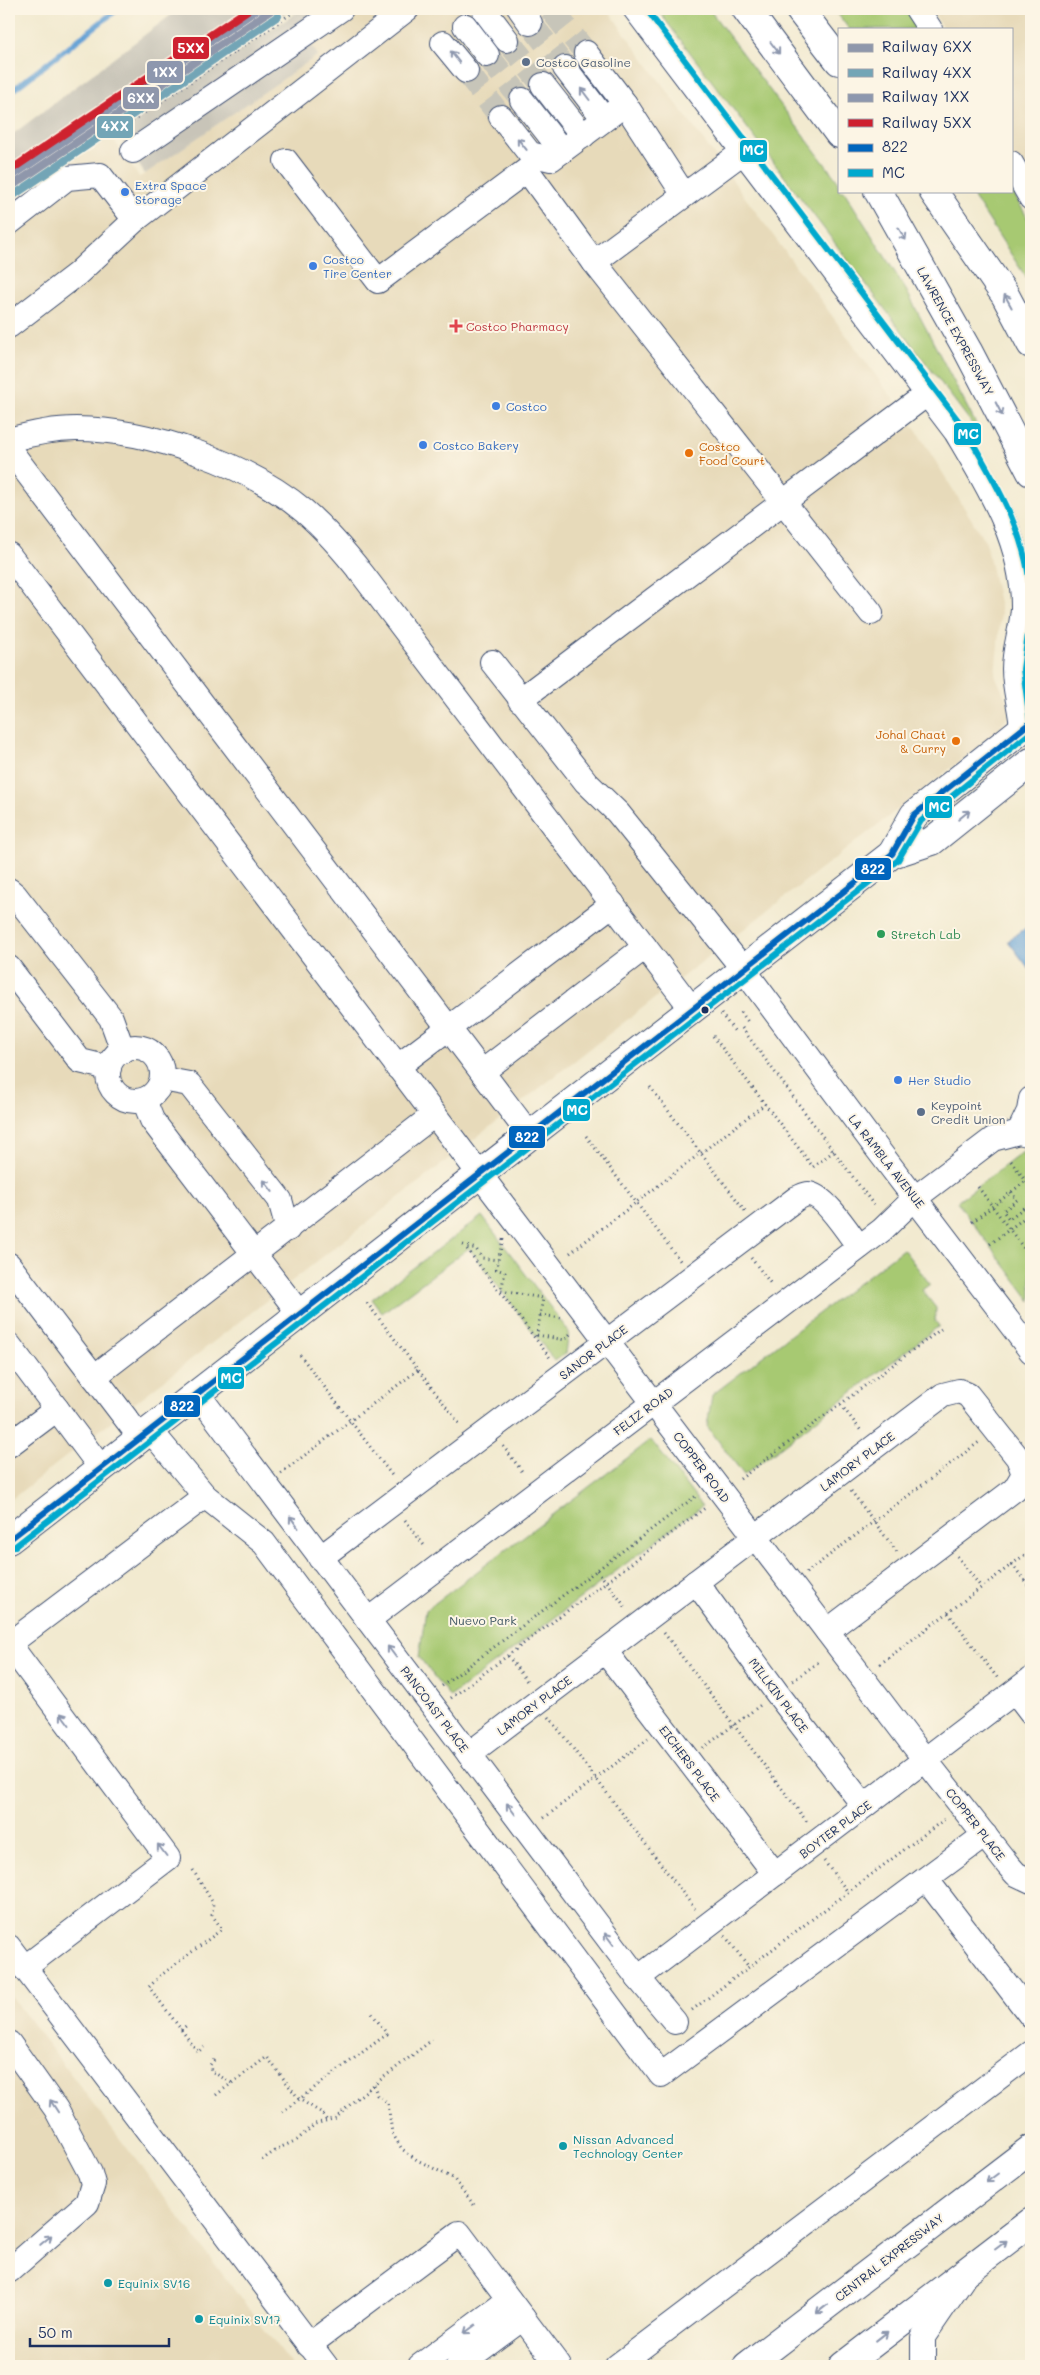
<svg xmlns="http://www.w3.org/2000/svg" width="1040" height="2375" font-family="Mali,sans-serif">
<style>
.built{fill:#e7daba}
.industrial{fill:#c8c4b8}
.green{fill:#a7c972;stroke:#617c68}
.water{fill:#63a1d5;stroke:#3f689a}
.lines{fill:none;stroke-linecap:round;stroke-linejoin:round}
.stream{stroke:#63a1d5;stroke-width:5.5}
.minor-tunnel{stroke:#c7c5b9;stroke-width:24;stroke-dasharray:24 12;stroke-linecap:butt}
.minor-casing{stroke:#3b4b6f;stroke-width:26}
.major-casing{stroke:#3b4b6f;stroke-width:30}
.highway-casing{stroke:#3b4b6f;stroke-width:30}
.path{stroke:#3b4b6f;stroke-width:3;stroke-dasharray:1 4;stroke-linecap:butt}
.minor{stroke:#fff;stroke-width:24}
.major{stroke:#fff;stroke-width:28}
.highway{stroke:#fff;stroke-width:28}
.bus-1-casing{stroke:#fcf5e5;stroke-width:10}
.bus-2-casing{stroke:#fcf5e5;stroke-width:10}
.bus-1{stroke:#0065bd;stroke-width:6}
.bus-2{stroke:#00a9ce;stroke-width:6}
.rail-1-casing{stroke:#fcf5e5;stroke-width:11}
.rail-2-casing{stroke:#fcf5e5;stroke-width:11}
.rail-3-casing{stroke:#fcf5e5;stroke-width:11}
.rail-4-casing{stroke:#fcf5e5;stroke-width:11}
.rail-1{stroke:#8f97ab;stroke-width:8}
.rail-2{stroke:#73a5b6;stroke-width:8}
.rail-3{stroke:#8d97ae;stroke-width:8}
.rail-4{stroke:#ce202f;stroke-width:8}
.oneway{stroke:#8d97ae}
.service-dot{fill:#5c6f8a;stroke:#fcf5e5;stroke-width:2}
.shop-dot{fill:#3f7fe0;stroke:#fcf5e5;stroke-width:2}
.health-dot{fill:#e0444e;stroke:#fcf5e5;stroke-width:2}
.food-dot{fill:#e8710a;stroke:#fcf5e5;stroke-width:2}
.leisure-dot{fill:#2e9e5b;stroke:#fcf5e5;stroke-width:2}
.bus-dot{fill:#1b2f5e;stroke:#fcf5e5;stroke-width:2}
.culture-dot{fill:#0f9aa8;stroke:#fcf5e5;stroke-width:2}
.labels{text-anchor:middle;dominant-baseline:central;stroke-width:4;stroke-linejoin:round;paint-order:stroke}
.service-label{font-size:12px;fill:#4e5e75;stroke:#fcf5e5;text-anchor:start}
.shop-label{font-size:12px;fill:#366cbe;stroke:#fcf5e5;text-anchor:start}
.health-label{font-size:12px;fill:#be3a42;stroke:#fcf5e5;text-anchor:start}
.street-label{font-size:12px;fill:#1b2f5e;stroke:#fcf5e5}
.food-label{font-size:12px;fill:#c56008;stroke:#fcf5e5;text-anchor:start}
.leisure-label{font-size:12px;fill:#27864d;stroke:#fcf5e5;text-anchor:start}
.park-label{font-size:12px;fill:#3e5663;stroke:#fcf5e5}
.culture-label{font-size:12px;fill:#0d838f;stroke:#fcf5e5;text-anchor:start}
.line-badge{stroke:#fcf5e5;stroke-width:2}
.badge-label{font-size:14px;text-anchor:middle;font-weight:bold;fill:#fff}
</style>
<rect width="100%" height="100%" fill="#fcf5e5"/>
<filter id="ink" filterUnits="userSpaceOnUse"><feTurbulence type="fractalNoise" baseFrequency=".02" numOctaves="2"/><feDisplacementMap in="SourceGraphic" scale="10" xChannelSelector="R" yChannelSelector="G"/><feConvolveMatrix kernelMatrix="1 2 1 2 8 2 1 2 1" color-interpolation-filters="sRGB"/></filter>
<filter id="wash" filterUnits="userSpaceOnUse"><feTurbulence type="fractalNoise" baseFrequency=".0096" numOctaves="4" result="noise"/><feDisplacementMap in="SourceGraphic" scale="20" xChannelSelector="R" yChannelSelector="G"/><feGaussianBlur stdDeviation="1.12" result="paint"/><feColorMatrix in="noise" values="0 0 0 0 0 0 0 0 0 0 0 0 0 0 0 0 0 1.4 0 .05"/><feComposite in="paint" operator="in"/></filter>
<g filter="url(#wash)">
<rect width="100%" height="100%" fill="#f2ead0"/>
<g class="built">
<polygon points="363,9 607,9 918,433 986,543 1001,612 995,675 1005,697 1009,707 1008,716 997,732 9,1501 9,205 109,133 139,177 145,174 318,55 310,45"/>
<polygon points="932,9 1031,9 1031,194 1011,157 1011,29 943,29"/>
<polygon points="9,1993 133,2156 292,2366 9,2366"/>
</g>
<g class="industrial">
<polygon points="179,9 292,9 109,133 9,205 9,137"/>
<polygon points="302,9 363,9 311,45 318,55 145,174 117,133"/>
</g>
<g class="green">
<polygon points="657,9 709,9 837,180 839,191 844,191 906,290 978,428 978,434 970,421"/>
<polygon points="834,9 906,9 918,29 849,29"/>
<polygon points="1011,189 1031,224 1031,285 970,191 1011,191"/>
<polygon points="1023,1152 1031,1163 1031,1301 957,1202"/>
<polygon points="482,1216 569,1332 566,1353 555,1361 469,1248 382,1313 372,1299"/>
<polygon points="903,1249 930,1284 922,1290 936,1308 935,1321 939,1326 744,1475 707,1426 712,1395"/>
<polygon points="651,1440 702,1506 450,1697 419,1657 426,1610"/>
</g>
<polygon class="water" points="1031,924 1031,968 1030,970 1008,941"/>
<g class="lines">
<polyline class="stream" points="9,93 118,9"/>
</g>
</g>
<g filter="url(#ink)">
<g class="lines">
<g class="minor-tunnel">
<polyline points="551,9 586,53"/>
<polyline points="530,23 565,68"/>
<polyline points="507,40 543,85"/>
<polyline points="487,55 522,100"/>
<polyline points="466,71 501,117"/>
</g>
<defs>
<g id="minor">
<polyline points="520,9 530,23"/>
<path d="M635,9L956,432C988,486 1024,543 1023,608C1022,629 1014,648 1014,669C1014,689 1021,709 1022,729"/>
<polyline points="917,9 930,29"/>
<polyline points="485,11 507,40"/>
<polyline points="465,26 487,55"/>
<polyline points="443,43 466,71"/>
<polyline points="586,53 625,104 684,195"/>
<polyline points="565,68 604,119"/>
<polyline points="543,85 583,136"/>
<polyline points="522,100 562,151"/>
<polyline points="501,117 530,154 551,159 625,104"/>
<polyline points="133,151 341,9"/>
<polyline points="286,161 378,281 527,170 594,262 871,613"/>
<polyline points="1011,163 1031,198"/>
<polyline points="9,223 67,178 100,175 135,220"/>
<polyline points="594,262 743,152"/>
<polyline points="9,326 77,274 135,220 407,9"/>
<path d="M9,440C30,434 54,429 76,429C149,429 248,464 304,511C326,530 345,552 363,575L692,1009"/>
<polyline points="9,449 529,1134"/>
<polyline points="9,555 912,1743 1008,1865 1016,1874 1031,1881"/>
<polyline points="492,662 586,782 618,813 744,970 872,1142 1031,1351"/>
<polyline points="520,700 927,394"/>
<polyline points="9,890 15,895 111,1018 123,1051"/>
<polyline points="9,968 80,1061 109,1068"/>
<circle cx="135" cy="1074" r="27"/>
<polyline points="397,1067 613,904"/>
<polyline points="482,1072 645,947"/>
<polyline points="162,1079 189,1084 280,1200 288,1229"/>
<polyline points="144,1100 152,1120 299,1313"/>
<polyline points="1019,1132 1029,1111 1031,1099"/>
<polyline points="9,1265 140,1437"/>
<polyline points="9,1345 101,1468"/>
<polyline points="94,1377 434,1115"/>
<polyline points="197,1393 638,1978 675,2022"/>
<polyline points="150,1430 205,1496"/>
<polyline points="9,1445 57,1409"/>
<path d="M320,1558L797,1198C800,1197 805,1194 808,1194C824,1194 850,1235 859,1247"/>
<polyline points="696,1582 777,1693 864,1806"/>
<polyline points="368,1620 882,1230 915,1198 993,1139 1019,1132 1031,1135"/>
<polyline points="9,1644 205,1496 264,1543 661,2075 985,1835"/>
<polyline points="9,1644 168,1858 24,1968"/>
<polyline points="605,1651 775,1874"/>
<polyline points="1015,1692 1031,1713"/>
<polyline points="469,1754 943,1395 959,1391 968,1395 1018,1458 1024,1474 1015,1489 827,1631"/>
<polyline points="926,1879 1031,2016"/>
<polyline points="9,1947 326,2366"/>
<polyline points="638,1978 1031,1679"/>
<polyline points="9,2043 56,2109 90,2173 93,2184 87,2203 9,2271"/>
<polyline points="309,2345 459,2233 559,2366"/>
<polyline points="420,2366 509,2300"/>
<polyline points="458,2366 523,2318"/>
<polyline points="617,2366 1031,2053"/>
<polyline points="923,2366 923,2337 962,2280"/>
</g>
<g id="major">
<polyline points="892,854 914,815 1031,722"/>
<polyline points="9,1540 892,854 932,841 1031,762"/>
</g>
<g id="highway">
<polyline points="746,9 839,134"/>
<polyline points="799,9 839,61"/>
<polyline points="878,191 968,351 1031,472"/>
<polyline points="933,191 1005,295 1031,344"/>
<polyline points="747,2366 1031,2149"/>
<polyline points="843,2366 1031,2222"/>
</g>
</defs>
<use href="#minor" class="minor-casing"/>
<use href="#major" class="major-casing"/>
<use href="#highway" class="highway-casing"/>
<g class="path">
<polyline points="128,124 298,9"/>
<polyline points="741,1012 748,1022"/>
<polyline points="721,1014 736,1033"/>
<polyline points="742,1028 876,1208"/>
<polyline points="713,1036 813,1167 834,1151"/>
<polyline points="650,1087 746,1212"/>
<polyline points="586,1136 681,1262"/>
<polyline points="1011,1161 1031,1188"/>
<polyline points="978,1187 1031,1258"/>
<polyline points="1011,1192 1017,1200 1003,1211 1009,1219 1031,1202"/>
<polyline points="972,1222 1031,1177"/>
<polyline points="503,1239 496,1269 505,1272 501,1291 543,1298 536,1340"/>
<polyline points="990,1244 1031,1213"/>
<polyline points="463,1245 476,1249 482,1258 498,1260"/>
<polyline points="467,1249 551,1359"/>
<polyline points="570,1253 765,1104"/>
<polyline points="751,1258 772,1285"/>
<polyline points="1026,1290 1031,1287"/>
<polyline points="367,1303 461,1426"/>
<polyline points="540,1315 562,1318"/>
<polyline points="537,1335 565,1340 572,1332"/>
<polyline points="300,1355 394,1478"/>
<polyline points="841,1405 862,1432"/>
<polyline points="503,1446 524,1474"/>
<polyline points="281,1473 418,1370"/>
<polyline points="740,1479 941,1329"/>
<polyline points="851,1491 897,1552"/>
<polyline points="405,1520 426,1548"/>
<polyline points="957,1556 981,1587"/>
<polyline points="1012,1564 1031,1589"/>
<polyline points="597,1570 627,1609"/>
<polyline points="806,1573 979,1442"/>
<polyline points="948,1613 999,1680"/>
<polyline points="664,1633 808,1823"/>
<polyline points="508,1656 529,1684"/>
<polyline points="880,1664 1031,1550"/>
<polyline points="793,1681 821,1660"/>
<polyline points="442,1686 696,1496"/>
<polyline points="451,1698 705,1508"/>
<polyline points="549,1717 695,1909"/>
<polyline points="703,1748 762,1704"/>
<polyline points="544,1818 648,1739"/>
<polyline points="824,1861 848,1892"/>
<polyline points="193,1870 213,1903 212,1915 222,1929 160,1976 149,1987 198,2052 204,2047"/>
<polyline points="725,1936 749,1967"/>
<polyline points="692,2010 946,1818"/>
<polyline points="181,2030 187,2025"/>
<polyline points="214,2060 210,2065 211,2071 232,2083"/>
<polyline points="374,2085 377,2095 388,2103 392,2133 402,2149 417,2160 453,2178 474,2205"/>
<polyline points="216,2095 267,2057 299,2099 322,2113 327,2121"/>
<polyline points="282,2112 387,2034 371,2012"/>
<polyline points="262,2160 279,2148 297,2140 315,2124 336,2118 357,2098 432,2040"/>
</g>
<use href="#minor" class="minor"/>
<use href="#major" class="major"/>
<use href="#highway" class="highway"/>
<defs>
<polyline id="bus-1" points="9,1540 892,854 914,815 1031,722"/>
<g id="bus-2">
<path d="M646,9L964,428C995,481 1028,535 1031,598"/>
<polyline points="14,1547 898,860 921,821 1030,733 1030,721 1023,669 1031,614"/>
</g>
</defs>
<use href="#bus-1" class="bus-1-casing"/>
<use href="#bus-2" class="bus-2-casing"/>
<use href="#bus-1" class="bus-1"/>
<use href="#bus-2" class="bus-2"/>
<defs>
<polyline id="rail-1" points="9,188 273,9"/>
<polyline id="rail-2" points="14,195 278,16"/>
<polyline id="rail-3" points="9,178 258,9"/>
<polyline id="rail-4" points="9,171 249,9"/>
</defs>
<use href="#rail-1" class="rail-1-casing"/>
<use href="#rail-2" class="rail-2-casing"/>
<use href="#rail-3" class="rail-3-casing"/>
<use href="#rail-4" class="rail-4-casing"/>
<use href="#rail-1" class="rail-1"/>
<use href="#rail-2" class="rail-2"/>
<use href="#rail-3" class="rail-3"/>
<use href="#rail-4" class="rail-4"/>
</g>
<defs><path id="oneway-shaft" d="M-6 0H5M1.5-3L5.5 0L1.5 3" fill="none" stroke-width="1.6" stroke-linecap="round" stroke-linejoin="round" transform="scale(1.25)"/></defs>
<g class="oneway">
<use href="#oneway-shaft" transform="translate(775 48) rotate(53)"/>
<use href="#oneway-shaft" transform="translate(455 57) rotate(-128)"/>
<use href="#oneway-shaft" transform="translate(585 94) rotate(-127)"/>
<use href="#oneway-shaft" transform="translate(522 144) rotate(-128)"/>
<use href="#oneway-shaft" transform="translate(902 234) rotate(60)"/>
<use href="#oneway-shaft" transform="translate(1008 301) rotate(-119)"/>
<use href="#oneway-shaft" transform="translate(999 409) rotate(63)"/>
<use href="#oneway-shaft" transform="translate(964 815) rotate(-39)"/>
<use href="#oneway-shaft" transform="translate(268 1186) rotate(-128)"/>
<use href="#oneway-shaft" transform="translate(294 1522) rotate(-126)"/>
<use href="#oneway-shaft" transform="translate(392 1652) rotate(-127)"/>
<use href="#oneway-shaft" transform="translate(65 1719) rotate(-127)"/>
<use href="#oneway-shaft" transform="translate(511 1809) rotate(-127)"/>
<use href="#oneway-shaft" transform="translate(162 1850) rotate(-127)"/>
<use href="#oneway-shaft" transform="translate(609 1939) rotate(-127)"/>
<use href="#oneway-shaft" transform="translate(54 2106) rotate(-123)"/>
<use href="#oneway-shaft" transform="translate(992 2178) rotate(143)"/>
<use href="#oneway-shaft" transform="translate(46 2240) rotate(-40)"/>
<use href="#oneway-shaft" transform="translate(1001 2245) rotate(-37)"/>
<use href="#oneway-shaft" transform="translate(822 2309) rotate(142)"/>
<use href="#oneway-shaft" transform="translate(470 2329) rotate(143)"/>
<use href="#oneway-shaft" transform="translate(882 2336) rotate(-38)"/>
</g>
</g>
<g class="service-dot">
<circle cx="526" cy="62" r="5"/>
<circle cx="921" cy="1112" r="5"/>
</g>
<g class="shop-dot">
<circle cx="125" cy="192" r="5"/>
<circle cx="313" cy="266" r="5"/>
<circle cx="496" cy="406" r="5"/>
<circle cx="423" cy="445" r="5"/>
<circle cx="898" cy="1080" r="5"/>
</g>
<path class="health-dot" d="M453.5 318.5h5v5h5v5h-5v5h-5v-5h-5v-5h5z"/>
<g class="food-dot">
<circle cx="689" cy="453" r="5"/>
<circle cx="956" cy="741" r="5"/>
</g>
<circle class="leisure-dot" cx="881" cy="934" r="5"/>
<circle class="bus-dot" cx="705" cy="1010" r="4.5"/>
<g class="culture-dot">
<circle cx="563" cy="2146" r="5"/>
<circle cx="108" cy="2283" r="5"/>
<circle cx="199" cy="2319" r="5"/>
</g>
<g class="labels">
<g class="service-label">
<text x="536" y="62">Costco Gasoline</text>
<text x="931" y="1105">Keypoint<tspan x="931" dy="14">Credit Union</tspan></text>
</g>
<g class="shop-label">
<text x="135" y="185">Extra Space<tspan x="135" dy="14">Storage</tspan></text>
<text x="323" y="259">Costco<tspan x="323" dy="14">Tire Center</tspan></text>
<text x="506" y="406">Costco</text>
<text x="433" y="445">Costco Bakery</text>
<text x="908" y="1080">Her Studio</text>
</g>
<g class="health-label">
<text x="466" y="326">Costco Pharmacy</text>
</g>
<g class="street-label">
<text transform="translate(956 331) rotate(61)">LAWRENCE EXPRESSWAY</text>
<text transform="translate(887 1161) rotate(52)">LA RAMBLA AVENUE</text>
<text transform="translate(593 1352) rotate(-37)">SANOR PLACE</text>
<text transform="translate(643 1411) rotate(-37)">FELIZ ROAD</text>
<text transform="translate(857 1461) rotate(-37)">LAMORY PLACE</text>
<text transform="translate(702 1467) rotate(53)">COPPER ROAD</text>
<text transform="translate(779 1695) rotate(53)">MILLKIN PLACE</text>
<text transform="translate(534 1705) rotate(-37)">LAMORY PLACE</text>
<text transform="translate(435 1709) rotate(53)">PANCOAST PLACE</text>
<text transform="translate(690 1763) rotate(53)">EICHERS PLACE</text>
<text transform="translate(976 1824) rotate(52)">COPPER PLACE</text>
<text transform="translate(835 1829) rotate(-37)">BOYTER PLACE</text>
<text transform="translate(889 2257) rotate(-38)">CENTRAL EXPRESSWAY</text>
</g>
<g class="food-label">
<text x="699" y="446">Costco<tspan x="699" dy="14">Food Court</tspan></text>
<text x="946" y="734" text-anchor="end">Johal Chaat<tspan x="946" dy="14">&amp; Curry</tspan></text>
</g>
<g class="leisure-label">
<text x="891" y="934">Stretch Lab</text>
</g>
<g class="park-label">
<text x="483" y="1620">Nuevo Park</text>
</g>
<g class="culture-label">
<text x="573" y="2139">Nissan Advanced<tspan x="573" dy="14">Technology Center</tspan></text>
<text x="118" y="2283">Equinix SV16</text>
<text x="209" y="2319">Equinix SV17</text>
</g>
</g>
<g class="line-badge">
<rect x="172" y="36" width="38" height="24" rx="5" fill="#ce202f"/>
<rect x="146" y="60" width="38" height="24" rx="5" fill="#8d97ae"/>
<rect x="122" y="86" width="38" height="24" rx="5" fill="#8f97ab"/>
<rect x="96" y="115" width="38" height="24" rx="5" fill="#73a5b6"/>
<rect x="739" y="139" width="29" height="24" rx="5" fill="#00a9ce"/>
<rect x="953" y="422" width="29" height="24" rx="5" fill="#00a9ce"/>
<rect x="924" y="795" width="29" height="24" rx="5" fill="#00a9ce"/>
<rect x="854" y="857" width="38" height="24" rx="5" fill="#0065bd"/>
<rect x="562" y="1098" width="29" height="24" rx="5" fill="#00a9ce"/>
<rect x="508" y="1125" width="38" height="24" rx="5" fill="#0065bd"/>
<rect x="217" y="1366" width="28" height="24" rx="5" fill="#00a9ce"/>
<rect x="163" y="1394" width="38" height="24" rx="5" fill="#0065bd"/>
</g>
<g class="badge-label">
<text x="191" y="53">5XX</text>
<text x="165" y="77">1XX</text>
<text x="141" y="103">6XX</text>
<text x="115" y="131">4XX</text>
<text x="753" y="155">MC</text>
<text x="968" y="439">MC</text>
<text x="939" y="812">MC</text>
<text x="873" y="874">822</text>
<text x="577" y="1115">MC</text>
<text x="527" y="1142">822</text>
<text x="231" y="1383">MC</text>
<text x="182" y="1411">822</text>
</g>
<rect width="1040" height="2375" fill="none" stroke="#fcf5e5" stroke-width="30"/>
<rect x="838" y="28" width="175" height="165" fill="#fcf5e5" stroke="#a2a6af"/>
<rect x="848" y="44" width="25" height="8" fill="#8f97ab" stroke="#a2a6af"/>
<text x="882" y="52" font-size="15" fill="#1b2f5e">Railway 6XX</text>
<rect x="848" y="69" width="25" height="8" fill="#73a5b6" stroke="#a2a6af"/>
<text x="882" y="78" font-size="15" fill="#1b2f5e">Railway 4XX</text>
<rect x="848" y="94" width="25" height="8" fill="#8d97ae" stroke="#a2a6af"/>
<text x="882" y="102" font-size="15" fill="#1b2f5e">Railway 1XX</text>
<rect x="848" y="119" width="25" height="8" fill="#ce202f" stroke="#a2a6af"/>
<text x="882" y="128" font-size="15" fill="#1b2f5e">Railway 5XX</text>
<rect x="848" y="144" width="25" height="8" fill="#0065bd" stroke="#a2a6af"/>
<text x="882" y="152" font-size="15" fill="#1b2f5e">822</text>
<rect x="848" y="169" width="25" height="8" fill="#00a9ce" stroke="#a2a6af"/>
<text x="882" y="178" font-size="15" fill="#1b2f5e">MC</text>
<path d="M30 2338v8h139v-8" fill="none" stroke="#1b2f5e" stroke-width="2.5"/>
<text x="38" y="2338" font-size="15" fill="#1b2f5e" stroke="#fcf5e5" stroke-width="4" paint-order="stroke">50 m</text>
</svg>
